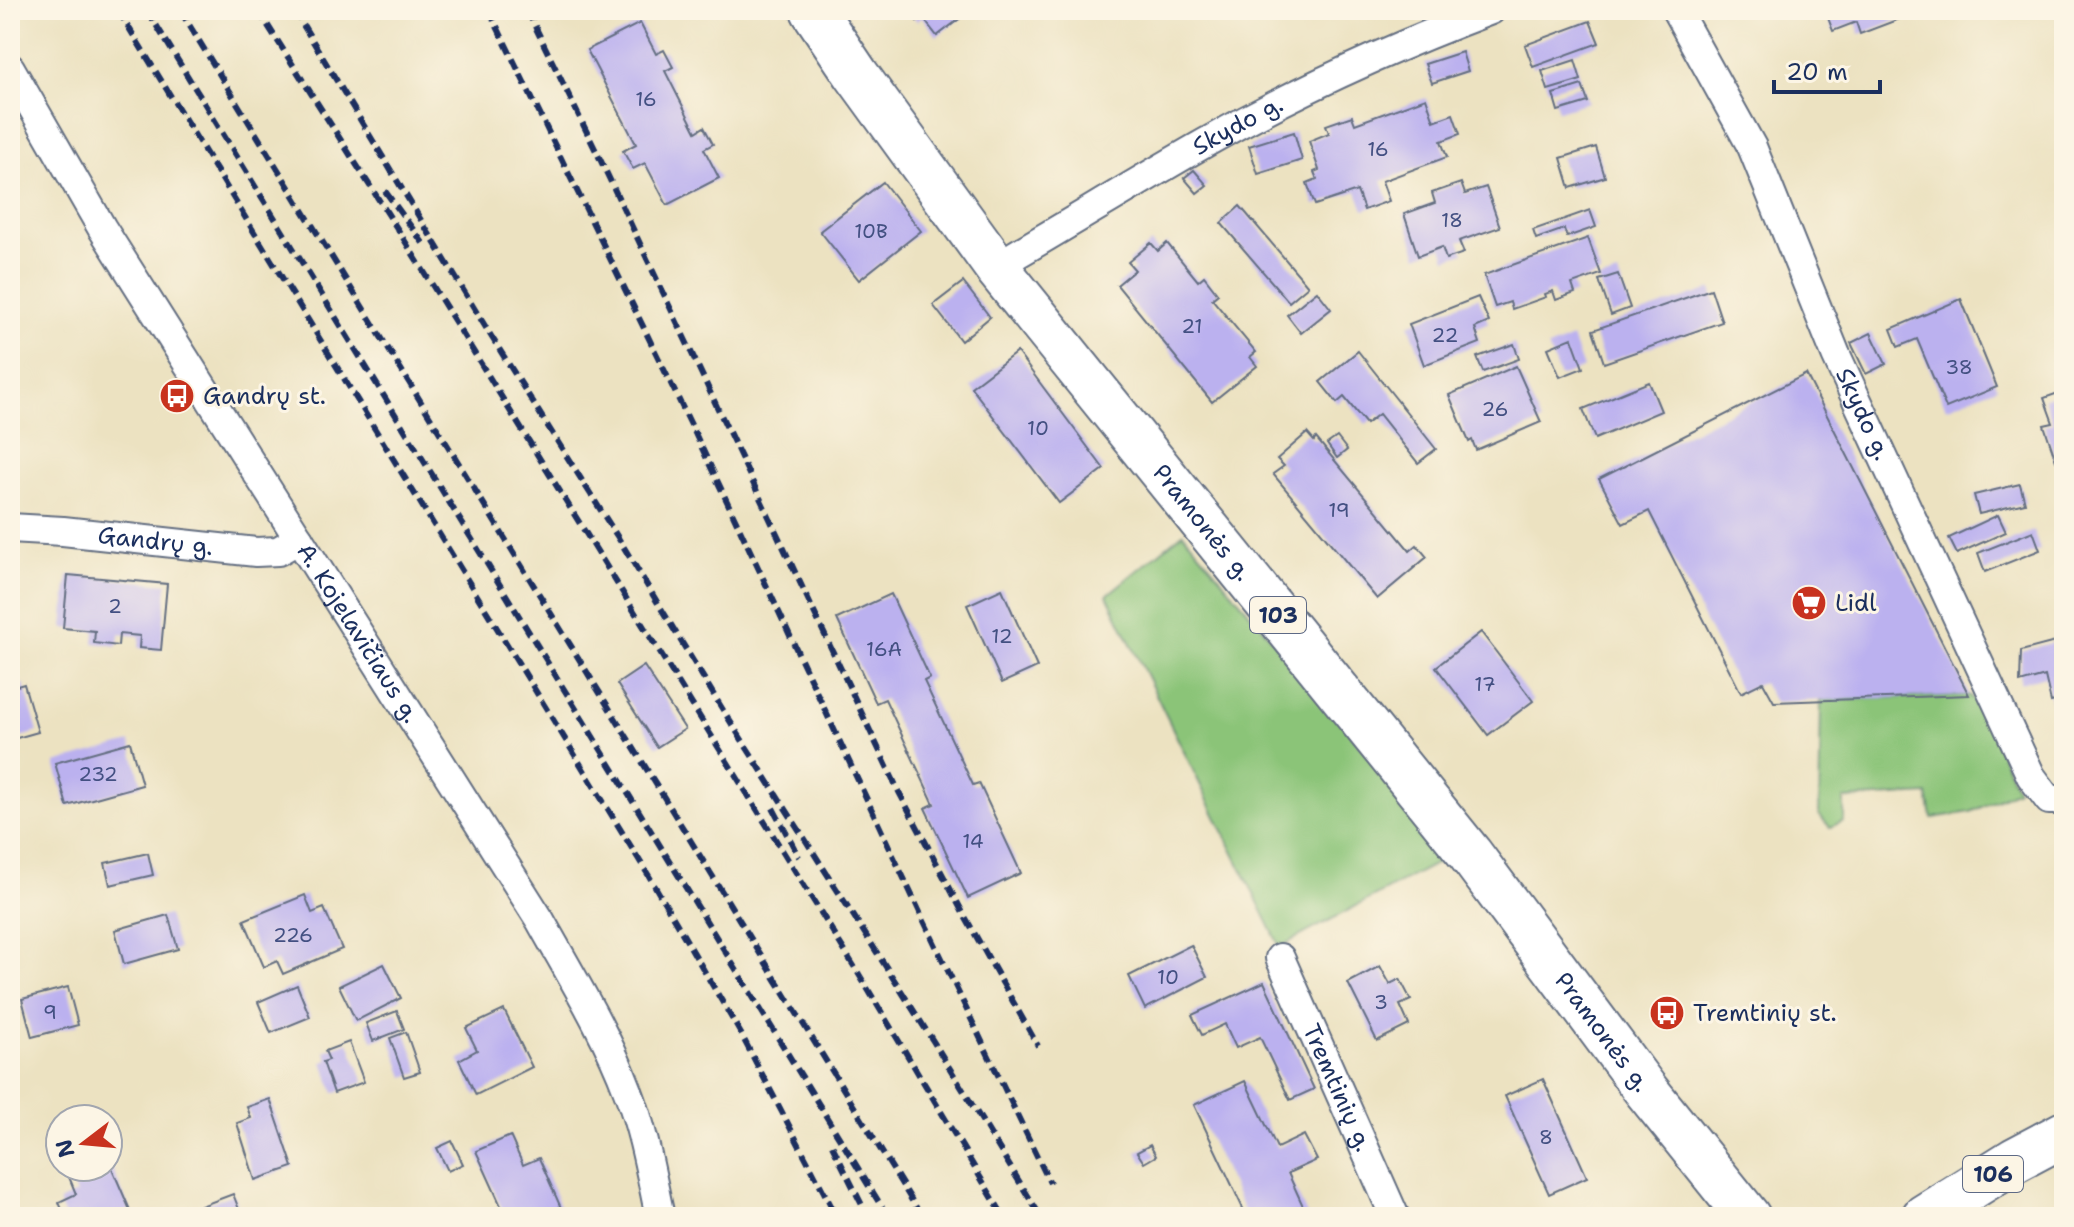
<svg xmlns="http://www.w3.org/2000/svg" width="2074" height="1227" font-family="'Shantell Sans',sans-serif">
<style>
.green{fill:#8bc478;stroke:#537a6b;stroke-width:2}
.building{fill:#bbb1ef}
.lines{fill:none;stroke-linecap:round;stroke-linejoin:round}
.street-casing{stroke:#646e81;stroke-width:32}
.primary-casing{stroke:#646e81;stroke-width:48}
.street{stroke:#fff;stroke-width:28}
.primary{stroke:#fff;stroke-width:44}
.rail{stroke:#1b2f5e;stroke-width:6;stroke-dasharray:12 6;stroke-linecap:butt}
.labels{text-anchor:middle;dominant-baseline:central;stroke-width:6;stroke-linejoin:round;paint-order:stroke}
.number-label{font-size:20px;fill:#435082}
.shield{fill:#fcf5e5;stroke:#5e6a86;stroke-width:2}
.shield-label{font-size:22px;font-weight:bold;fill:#1b2f5e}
.street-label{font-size:24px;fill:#1b2f5e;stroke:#fcf5e5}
.poi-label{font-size:24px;fill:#1b2f5e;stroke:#fcf5e5;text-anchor:start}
</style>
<rect width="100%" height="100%" fill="#fcf5e5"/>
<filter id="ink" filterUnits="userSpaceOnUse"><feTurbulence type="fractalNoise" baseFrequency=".0125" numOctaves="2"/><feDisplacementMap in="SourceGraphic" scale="16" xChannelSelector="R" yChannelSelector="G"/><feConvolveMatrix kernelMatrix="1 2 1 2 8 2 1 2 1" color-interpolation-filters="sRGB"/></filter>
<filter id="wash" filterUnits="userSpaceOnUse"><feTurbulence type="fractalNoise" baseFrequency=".006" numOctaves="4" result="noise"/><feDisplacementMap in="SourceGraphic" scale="32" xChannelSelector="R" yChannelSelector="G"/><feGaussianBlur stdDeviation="1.8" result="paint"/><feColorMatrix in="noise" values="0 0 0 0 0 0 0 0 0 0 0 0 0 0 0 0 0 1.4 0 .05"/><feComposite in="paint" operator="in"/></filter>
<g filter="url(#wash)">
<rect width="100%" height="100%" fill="#ece2c1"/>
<g class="green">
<polygon points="1183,533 1452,855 1280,947 1107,595"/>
<polygon points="1969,695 1981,709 2017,790 1971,812 1932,818 1928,794 1844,799 1844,821 1830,827 1819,815 1821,700"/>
</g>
<g id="blocks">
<g class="building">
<polygon points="908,10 971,10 937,36 922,17 917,21"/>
<polygon points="1825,10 1923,10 1860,34 1856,22 1833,31"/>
<polygon points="1590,21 1599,43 1533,67 1525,45"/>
<polygon points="640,23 656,54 664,50 673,67 665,71 696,132 704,127 713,144 704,149 719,178 667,205 645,163 633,169 623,151 636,144 587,50"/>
<polygon points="1462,52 1468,71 1432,83 1425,64"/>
<polygon points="1575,60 1581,80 1548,90 1542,71"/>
<polygon points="1582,85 1588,102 1558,111 1553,94"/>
<polygon points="1426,98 1434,121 1453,114 1460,134 1441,141 1447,157 1382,181 1389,201 1364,210 1357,191 1315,205 1307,183 1317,179 1314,172 1319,170 1309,141 1329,133 1326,125 1352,116 1355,124"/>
<polygon points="1294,132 1302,160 1258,174 1249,146"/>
<polygon points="1596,147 1605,177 1570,188 1561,158"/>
<polygon points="1194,170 1207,185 1197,193 1184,178"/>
<polygon points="883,182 921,231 859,280 820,231"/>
<polygon points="1461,183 1465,194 1486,187 1500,227 1459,241 1464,253 1446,259 1442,247 1418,256 1404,214 1435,203 1432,193"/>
<polygon points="1240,206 1308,286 1289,302 1221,223"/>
<polygon points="1590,210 1596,227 1567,237 1564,229 1536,239 1533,230"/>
<polygon points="1588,238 1601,274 1572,284 1575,293 1556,300 1553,291 1545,294 1546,297 1512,309 1510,302 1495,307 1484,275"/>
<polygon points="1151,243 1158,251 1167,243 1198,281 1204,276 1218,294 1212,299 1256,352 1250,357 1257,366 1212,402 1117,285 1135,270 1128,262"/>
<polygon points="1618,274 1630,308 1611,315 1599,280"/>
<polygon points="963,282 990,317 961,341 933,305"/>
<polygon points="1711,289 1722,322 1604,363 1593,330"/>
<polygon points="1317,291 1331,309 1301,333 1287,315"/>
<polygon points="1478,297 1489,322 1475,328 1480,343 1424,365 1409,324"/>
<polygon points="1961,299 1997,387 1946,408 1917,339 1898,347 1891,329"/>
<polygon points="1871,333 1886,364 1866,374 1851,343"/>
<polygon points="1572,338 1583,368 1560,377 1548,348"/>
<polygon points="1514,344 1519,359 1483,372 1477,357"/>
<polygon points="1358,351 1436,449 1418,463 1379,414 1366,424 1344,397 1337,403 1320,382"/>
<polygon points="1017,352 1104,469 1059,503 971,387"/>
<polygon points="1516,366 1541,422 1476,450 1472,440 1469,442 1449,395"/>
<polygon points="1806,374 1969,695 1774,702 1763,682 1741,693 1649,511 1623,524 1599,479"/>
<polygon points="1649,382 1661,411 1595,439 1583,409"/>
<polygon points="2064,391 2064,458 2056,461 2044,425 2053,423 2044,398"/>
<polygon points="1307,433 1314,441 1316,438 1410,551 1417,545 1427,557 1377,599 1273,474 1284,466 1277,459"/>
<polygon points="1337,437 1347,450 1337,458 1327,444"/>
<polygon points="2020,484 2025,503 1979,514 1974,495"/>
<polygon points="1998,515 2006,532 1957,554 1949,538"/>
<polygon points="2033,531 2040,550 1985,572 1978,553"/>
<polygon points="68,575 167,584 161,650 139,648 140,636 119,634 118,646 94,643 95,631 63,628"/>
<polygon points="1002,589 1037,667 1002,683 967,605"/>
<polygon points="891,594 930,678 924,681 973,785 979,783 1021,873 968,898 925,808 934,804 885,699 876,703 837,619"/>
<polygon points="1481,632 1533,701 1488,735 1436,667"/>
<polygon points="2059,641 2064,661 2064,699 2051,702 2045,676 2020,683 2021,651"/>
<polygon points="644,666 685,729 657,747 617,684"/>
<polygon points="24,684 38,732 10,740 10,688"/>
<polygon points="130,742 142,785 67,806 55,763"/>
<polygon points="148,853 153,875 110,885 105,863"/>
<polygon points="305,895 312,913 324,908 342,949 283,974 277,961 264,967 244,920"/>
<polygon points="168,915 178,949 124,964 115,930"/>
<polygon points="1191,945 1207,977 1145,1009 1129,976"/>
<polygon points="384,964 401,998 356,1021 339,986"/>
<polygon points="1380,966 1390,984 1400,979 1411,1000 1400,1005 1409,1025 1377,1041 1348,983"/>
<polygon points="1264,982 1314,1089 1290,1100 1260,1037 1236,1048 1225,1024 1202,1035 1192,1015"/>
<polygon points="297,985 310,1017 271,1033 258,1002"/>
<polygon points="68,987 78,1025 32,1037 22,999"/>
<polygon points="504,1010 532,1067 476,1095 459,1060 477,1050 466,1028"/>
<polygon points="397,1011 404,1029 373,1041 366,1023"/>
<polygon points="406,1032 420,1072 404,1077 390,1038"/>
<polygon points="349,1042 364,1082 334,1093 323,1062 329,1060 325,1051"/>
<polygon points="1543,1079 1587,1177 1549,1194 1505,1096"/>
<polygon points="1245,1081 1277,1148 1304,1135 1317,1160 1288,1173 1308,1217 1247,1217 1194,1105"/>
<polygon points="270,1099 293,1167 255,1180 237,1123 251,1118 247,1107"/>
<polygon points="510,1136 523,1165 539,1158 565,1217 506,1217 476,1151"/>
<polygon points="452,1141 463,1164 448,1171 437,1148"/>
<polygon points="1150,1145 1156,1156 1144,1163 1137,1152"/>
<polygon points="108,1159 130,1210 113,1217 65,1217 59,1202 76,1194 65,1167 108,1167"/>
<polygon points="233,1194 242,1217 187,1217 185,1212"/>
</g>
</g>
</g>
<g filter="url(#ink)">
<use href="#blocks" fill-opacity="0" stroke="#646e81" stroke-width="2"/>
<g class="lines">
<defs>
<g id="street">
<path id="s1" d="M1676,10L1752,147L1836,355L2031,776L2049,800H2064"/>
<path id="s2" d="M10,68L102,228L540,920C571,976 606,1032 628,1091C644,1132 651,1175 660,1217"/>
<path id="s3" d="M997,268L1017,254C1080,217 1142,179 1205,143C1296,91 1393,47 1491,10"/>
<path id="s4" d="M10,528L63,531L256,552L278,551L299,539"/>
<path id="s5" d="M1280,958L1395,1217"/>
</g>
<g id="primary">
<path id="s6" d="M813,10L856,74L997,268L1470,854L1645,1089L1748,1217"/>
<polyline points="1924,1217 2015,1160 2064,1134"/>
</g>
</defs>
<use href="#street" class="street-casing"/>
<use href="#primary" class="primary-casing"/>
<use href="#street" class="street"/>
<use href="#primary" class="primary"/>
<g class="rail">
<polyline points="118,10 649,876 741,1034 837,1217"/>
<polyline points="147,10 888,1217"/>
<polyline points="180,10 922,1217"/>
<polyline points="258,10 400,233 857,971 1004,1217"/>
<polyline points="294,10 491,336 617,536 723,710 933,1041 1041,1217"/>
<polyline points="489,10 693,429 924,921 1050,1183"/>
<polyline points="527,10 600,159 899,792 963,913 1038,1046"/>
<polyline points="385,191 423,243"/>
<polyline points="773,808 799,857"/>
<polyline points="832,1145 868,1217"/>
</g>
</g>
</g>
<defs>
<symbol id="bus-disc" viewBox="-11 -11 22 22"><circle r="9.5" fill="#c8321e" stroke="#fcf5e5"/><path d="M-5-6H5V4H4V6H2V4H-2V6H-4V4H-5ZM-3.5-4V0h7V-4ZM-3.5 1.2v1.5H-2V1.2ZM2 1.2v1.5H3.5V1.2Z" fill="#fff"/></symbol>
<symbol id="supermarket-disc" viewBox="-11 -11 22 22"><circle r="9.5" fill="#c8321e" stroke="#fcf5e5"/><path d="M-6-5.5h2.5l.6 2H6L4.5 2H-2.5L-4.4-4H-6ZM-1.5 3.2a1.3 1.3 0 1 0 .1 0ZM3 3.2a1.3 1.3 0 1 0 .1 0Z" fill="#fff"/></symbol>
</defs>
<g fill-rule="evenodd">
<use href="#bus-disc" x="157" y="376" width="40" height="40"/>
<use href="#supermarket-disc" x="1789" y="583" width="40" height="40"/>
<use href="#bus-disc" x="1647" y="993" width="40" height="40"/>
</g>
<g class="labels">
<g class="number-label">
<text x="646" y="99">16</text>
<text x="1378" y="149">16</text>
<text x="1452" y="220">18</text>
<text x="871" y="231">10B</text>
<text x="1192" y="326">21</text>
<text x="1445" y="335">22</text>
<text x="1959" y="367">38</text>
<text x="1495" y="409">26</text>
<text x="1038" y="428">10</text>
<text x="1339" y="510">19</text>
<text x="115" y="606">2</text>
<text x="1002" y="636">12</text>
<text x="884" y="649">16A</text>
<text x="1485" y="684">17</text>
<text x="98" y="774">232</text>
<text x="973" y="841">14</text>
<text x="293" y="935">226</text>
<text x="1168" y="977">10</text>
<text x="1381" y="1002">3</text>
<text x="50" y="1012">9</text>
<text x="1546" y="1137">8</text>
</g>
<g class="shield">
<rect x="1250" y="597" width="56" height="36" rx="6"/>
<rect x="1963" y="1156" width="60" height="36" rx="6"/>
</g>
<g class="shield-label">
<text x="1278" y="615">103</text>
<text x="1993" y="1174">106</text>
</g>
<g class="street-label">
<text stroke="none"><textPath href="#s3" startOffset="280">Skydo g.</textPath></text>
<text stroke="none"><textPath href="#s1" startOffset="446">Skydo g.</textPath></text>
<text stroke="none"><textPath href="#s6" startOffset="644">Pramonės g.</textPath></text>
<text stroke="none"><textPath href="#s4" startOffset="146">Gandrų g.</textPath></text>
<text stroke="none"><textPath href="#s2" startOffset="664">A. Kojelavičiaus g.</textPath></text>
<text stroke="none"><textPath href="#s6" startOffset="1292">Pramonės g.</textPath></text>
<text stroke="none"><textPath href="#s5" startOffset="142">Tremtinių g.</textPath></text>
</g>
<g class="poi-label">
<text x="203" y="396">Gandrų st.</text>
<text x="1835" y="603">Lidl</text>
<text x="1693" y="1013">Tremtinių st.</text>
</g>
</g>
<rect width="2074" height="1227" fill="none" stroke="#fcf5e5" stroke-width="40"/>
<g transform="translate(84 1143) rotate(254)"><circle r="38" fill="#fcf5e5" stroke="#a2a6af" stroke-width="2"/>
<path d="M0-6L14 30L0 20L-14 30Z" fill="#c8321e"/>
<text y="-12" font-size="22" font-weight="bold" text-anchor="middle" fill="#1b2f5e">N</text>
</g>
<path d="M1774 80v12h106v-12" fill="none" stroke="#1b2f5e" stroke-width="4"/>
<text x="1786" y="80" font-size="24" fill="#1b2f5e" stroke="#fcf5e5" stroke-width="6" paint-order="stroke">20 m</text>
</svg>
